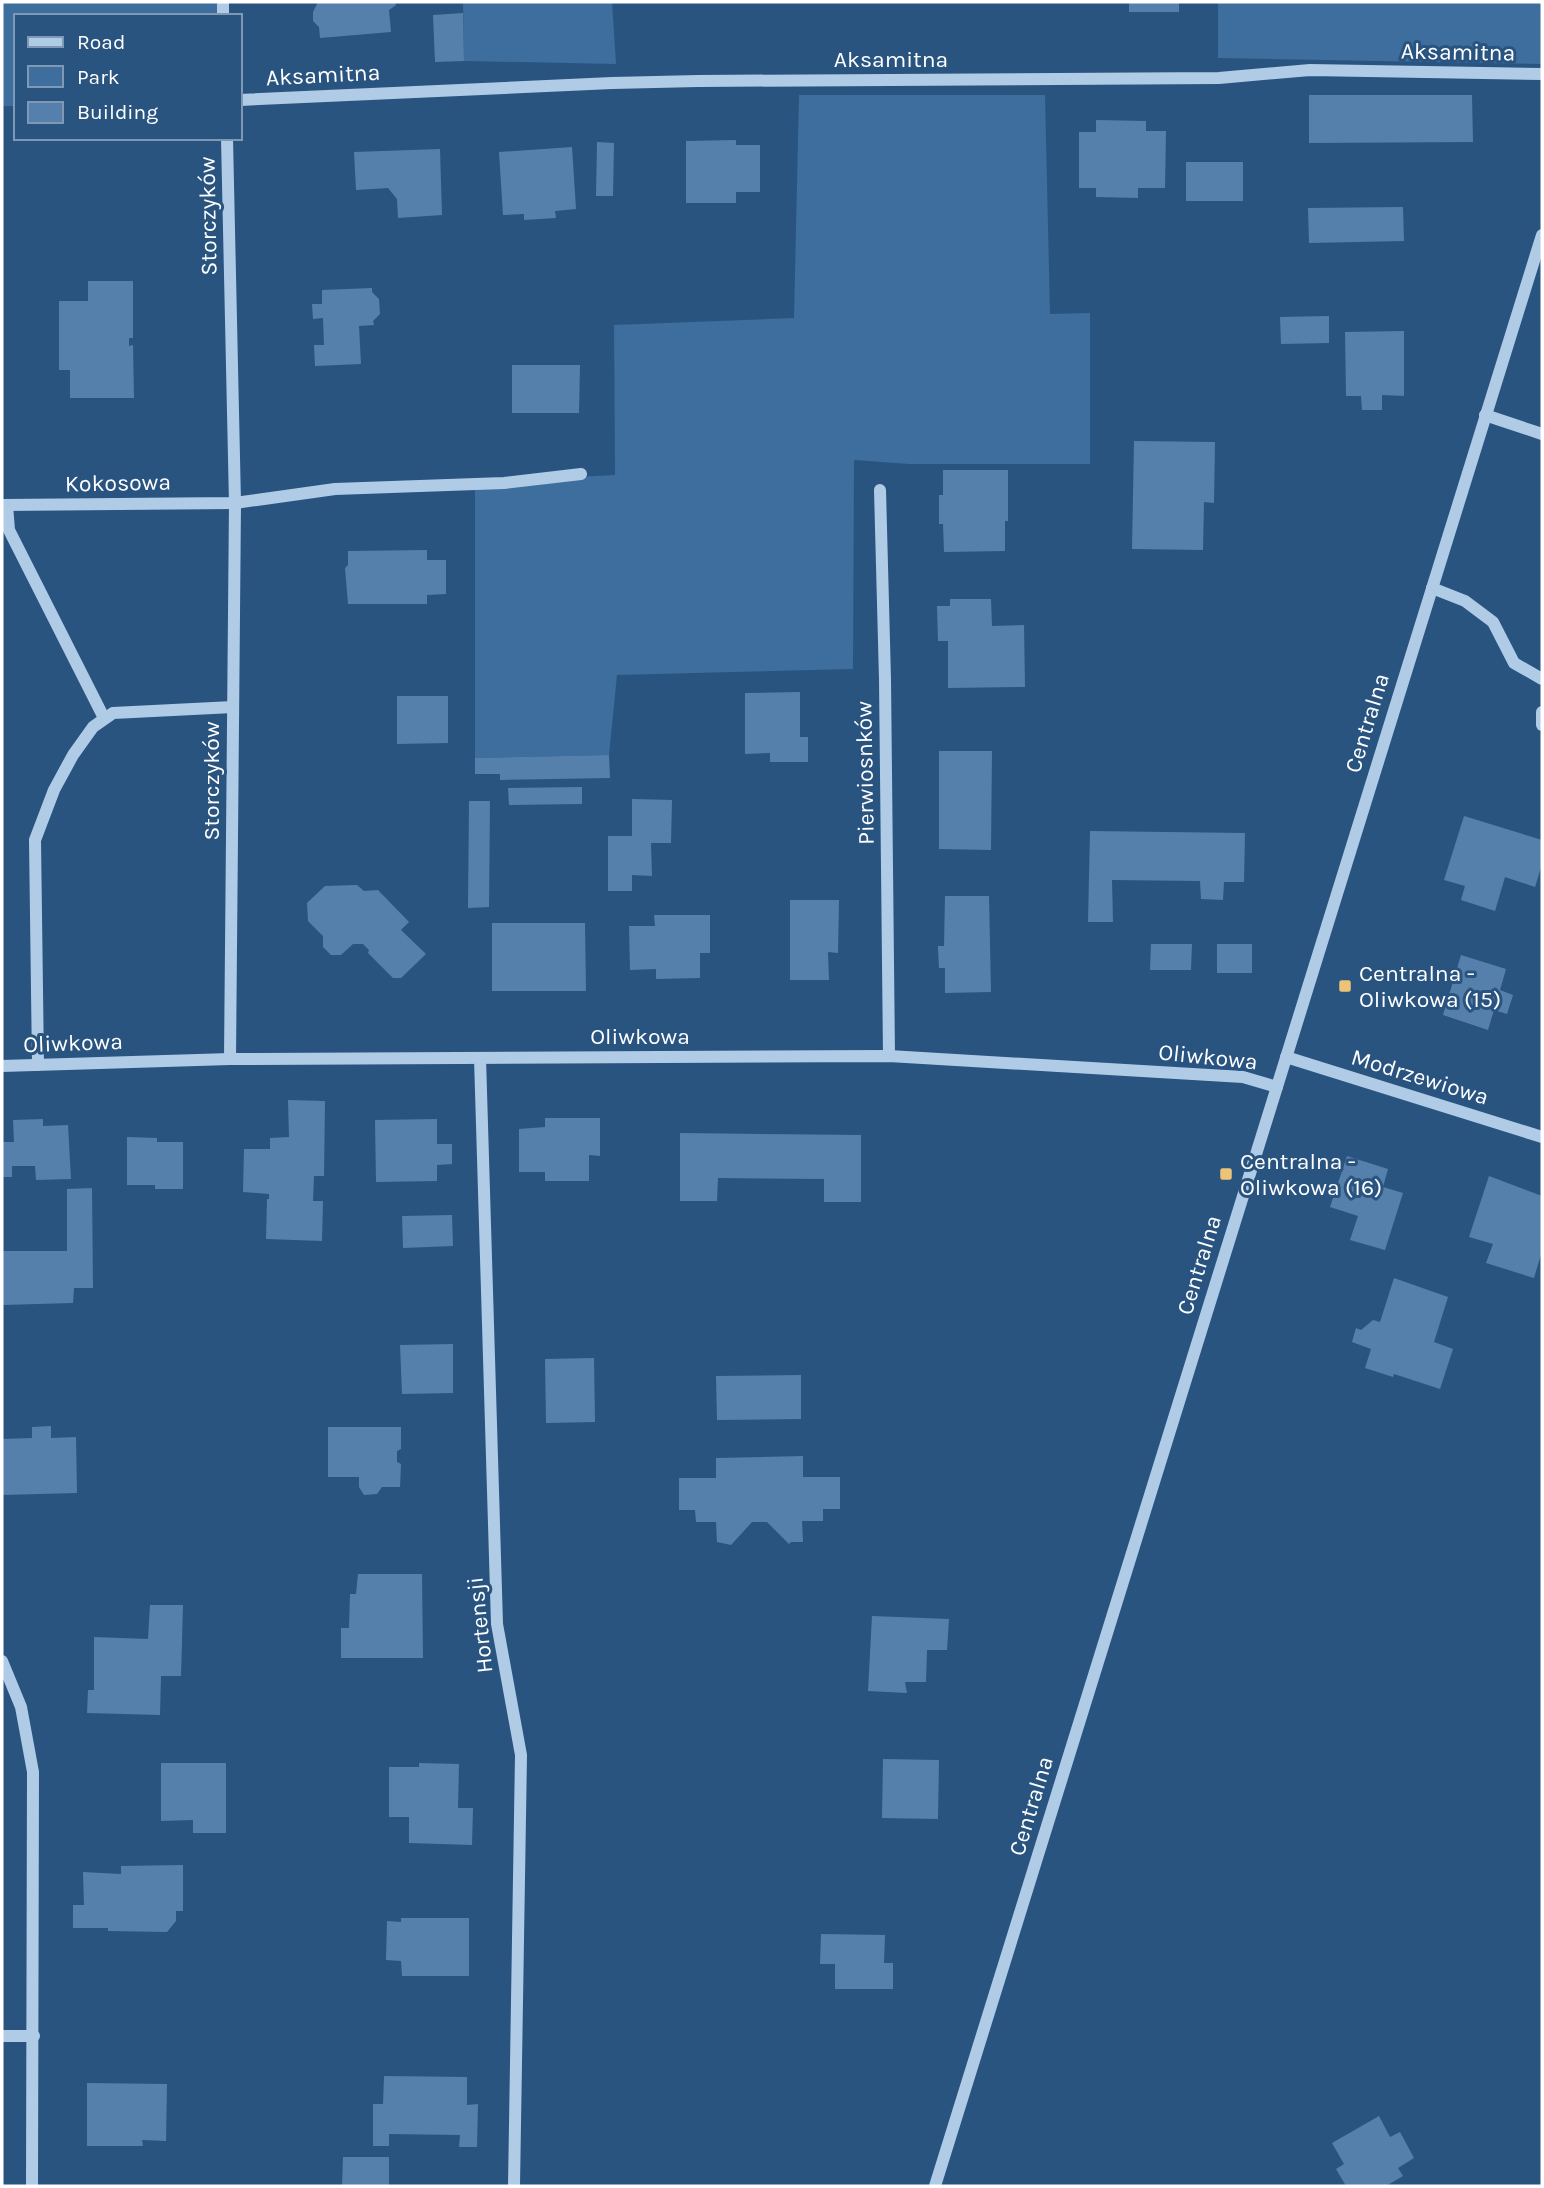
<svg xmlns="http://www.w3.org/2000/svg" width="1544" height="2188" font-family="Karla,sans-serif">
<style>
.green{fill:#3d6e9d}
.building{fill:#5580ab}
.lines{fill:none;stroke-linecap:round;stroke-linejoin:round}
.minor{stroke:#b0cbe6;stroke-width:12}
.poi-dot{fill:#edc477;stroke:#295480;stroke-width:2.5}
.labels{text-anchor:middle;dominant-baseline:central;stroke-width:6;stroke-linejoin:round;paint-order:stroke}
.street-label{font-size:23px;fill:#fff;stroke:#295480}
.poi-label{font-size:23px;fill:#fff;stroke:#295480;text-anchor:start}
</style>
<rect width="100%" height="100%" fill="#295480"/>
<g class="green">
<polygon points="2,2 223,2 223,16 16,16 16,106 2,106"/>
<polygon points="463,2 612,2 616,64 464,61"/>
<polygon points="1218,2 1542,2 1542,64 1218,58"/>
<polygon points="799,95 1045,95 1050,314 1090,313 1090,464 909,464 854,460 853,669 617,675 609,755 475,758 475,482 615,475 614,325 794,318"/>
</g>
<g class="building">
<polygon points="318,2 395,2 396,5 389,10 391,32 320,38 319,27 313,21 313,12"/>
<rect x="1129" y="2" width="50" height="10"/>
<polygon points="463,13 464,61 435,62 433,15"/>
<polygon points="1309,95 1472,95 1473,142 1309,143"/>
<polygon points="1096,120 1146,121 1146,131 1166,131 1165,188 1138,188 1138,198 1096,197 1096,188 1079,188 1079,132 1096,132"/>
<polygon points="736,140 736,145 760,145 760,192 736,192 736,203 686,203 686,141"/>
<polygon points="597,142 614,143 613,196 596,196"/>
<polygon points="572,147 576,209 555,211 556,218 524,220 524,214 503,215 499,152"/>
<polygon points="440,149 442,215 398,218 397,199 388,188 356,190 354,152"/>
<rect x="1186" y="162" width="57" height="39"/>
<polygon points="1403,207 1404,241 1309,243 1308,208"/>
<polygon points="88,281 133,281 133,338 129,338 129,346 133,345 134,398 70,398 70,370 59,370 59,301 88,301"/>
<polygon points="372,288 372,292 379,299 380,314 373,321 374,325 359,326 361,364 315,366 314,345 324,345 323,318 313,319 312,304 322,304 322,290"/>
<polygon points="1329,316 1329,343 1281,344 1280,317"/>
<polygon points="1404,331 1404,396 1382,395 1382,410 1362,410 1361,396 1346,396 1345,332"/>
<polygon points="512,365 580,365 579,413 512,413"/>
<polygon points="1134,441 1215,442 1214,503 1204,502 1203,550 1132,549"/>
<polygon points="943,470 1008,470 1008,521 1005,521 1005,551 944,552 943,524 939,524 939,495 943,495"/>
<polygon points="427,550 427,560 446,560 446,594 427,595 427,604 348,604 345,568 348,565 348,551"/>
<polygon points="950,599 991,599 992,626 1024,625 1025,687 948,688 948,641 938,641 937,606 950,606"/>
<polygon points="800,692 800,737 808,737 808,762 770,762 770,753 745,754 745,693"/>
<polygon points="397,696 448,696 448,743 397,744"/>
<polygon points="939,751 992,751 991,850 939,849"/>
<polygon points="609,755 610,778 500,780 500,774 475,774 475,758"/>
<polygon points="582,787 582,804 509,805 508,788"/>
<polygon points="632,799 672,800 671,843 651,843 652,876 632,875 632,891 608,891 608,836 632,836"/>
<polygon points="469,801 490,801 489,907 468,908"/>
<polygon points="1464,816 1542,840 1542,864 1535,887 1505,877 1495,911 1461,900 1465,886 1444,880"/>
<polygon points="1090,831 1245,833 1244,882 1224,882 1223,900 1201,899 1200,881 1112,880 1113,922 1088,922"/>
<polygon points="357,885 364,891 378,890 409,922 401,930 426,954 401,978 393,978 368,953 369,950 363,944 353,944 341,955 331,955 323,947 323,936 308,921 307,903 325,886"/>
<polygon points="945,896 989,896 991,992 945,993 945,968 939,968 938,949 938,946 944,946"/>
<polygon points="790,900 839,900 838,953 828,952 829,980 790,980"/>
<polygon points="654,915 710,915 710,953 700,953 700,978 656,979 656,969 630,970 629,926 655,926"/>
<polygon points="492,923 585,923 586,991 492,991"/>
<polygon points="1151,944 1192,944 1191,970 1150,970"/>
<rect x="1217" y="944" width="35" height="29"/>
<polygon points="1461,955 1506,969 1500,990 1513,995 1507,1014 1494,1010 1488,1030 1443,1015"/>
<polygon points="288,1100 325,1101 324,1176 314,1176 313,1201 323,1201 322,1241 266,1239 267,1199 269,1199 269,1194 243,1192 244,1149 270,1149 270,1138 289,1137"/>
<polygon points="545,1118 600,1118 600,1156 589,1155 589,1181 545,1181 545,1172 519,1172 519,1129 545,1127"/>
<polygon points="43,1119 43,1126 68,1125 71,1179 36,1180 35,1166 12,1166 12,1177 2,1177 2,1142 14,1142 13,1120"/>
<polygon points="437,1119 437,1144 452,1144 452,1164 437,1165 437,1181 376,1182 375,1120"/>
<polygon points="680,1133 861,1135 861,1202 824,1202 824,1179 718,1178 717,1201 680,1201"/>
<polygon points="127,1137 157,1138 157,1142 183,1142 183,1189 155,1189 155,1185 127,1185"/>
<polygon points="1347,1156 1388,1169 1383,1187 1403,1193 1385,1250 1350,1240 1358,1216 1330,1207"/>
<polygon points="1489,1176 1542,1196 1542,1251 1534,1278 1486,1263 1493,1244 1469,1237"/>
<polygon points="92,1188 93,1288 74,1288 73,1303 2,1305 2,1251 67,1251 67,1189"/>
<polygon points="452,1215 453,1246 403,1248 402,1216"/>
<polygon points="1394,1278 1448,1297 1434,1342 1453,1349 1440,1389 1394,1374 1393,1377 1365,1368 1371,1349 1352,1342 1356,1328 1361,1330 1373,1320 1380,1322"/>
<polygon points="453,1344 453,1393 402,1394 400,1345"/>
<polygon points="594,1358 595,1422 546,1423 545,1359"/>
<polygon points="801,1375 801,1419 717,1420 716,1376"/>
<polygon points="51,1426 51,1438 76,1437 77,1493 2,1495 2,1439 32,1438 32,1427"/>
<polygon points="328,1427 401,1427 401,1449 397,1451 397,1462 401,1464 400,1487 382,1487 377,1494 364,1495 359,1487 359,1477 328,1477"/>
<polygon points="803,1456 803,1477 840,1477 840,1509 823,1509 823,1521 802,1521 803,1542 791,1542 789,1544 767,1522 752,1522 731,1545 717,1542 716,1522 696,1522 695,1510 679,1510 679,1478 716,1478 716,1458"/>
<polygon points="358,1574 422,1574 423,1658 341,1658 341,1628 349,1628 350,1594 356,1594"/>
<polygon points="150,1605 183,1605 181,1676 161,1676 160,1715 87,1713 88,1690 94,1690 94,1637 148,1639"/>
<polygon points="872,1616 949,1619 947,1650 927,1650 926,1682 905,1682 907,1693 868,1691"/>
<polygon points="883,1759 939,1760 938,1819 882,1818"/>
<polygon points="161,1763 226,1763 226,1833 193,1833 193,1820 161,1821"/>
<polygon points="419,1763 459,1764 458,1808 473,1808 472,1845 409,1843 409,1817 389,1817 389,1767 419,1767"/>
<polygon points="183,1865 183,1911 176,1911 176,1921 167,1932 108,1931 108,1928 73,1928 73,1905 84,1905 83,1872 121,1874 121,1866"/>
<polygon points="401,1918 469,1918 469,1976 402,1976 401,1961 386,1960 387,1921 401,1922"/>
<polygon points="821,1934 885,1935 884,1963 893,1963 893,1989 835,1989 835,1964 820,1964"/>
<polygon points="384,2076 467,2077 467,2105 478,2104 477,2147 459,2147 460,2135 389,2134 389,2146 373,2146 373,2104 383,2104"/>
<polygon points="87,2083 167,2084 166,2141 142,2140 143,2146 87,2146"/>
<polygon points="1379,2116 1390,2137 1400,2132 1414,2158 1398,2168 1403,2176 1386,2186 1346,2186 1336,2169 1344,2164 1332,2143"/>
<polygon points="343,2157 389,2157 389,2186 342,2186"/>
</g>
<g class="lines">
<g class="minor">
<polyline points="223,2 223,16"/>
<polyline points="240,100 612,83 698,81 1219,78 1310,70 1542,74"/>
<polyline points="227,138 235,503 230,1059"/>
<polyline points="1485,415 1542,434"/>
<polyline points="880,490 885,679 889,1056"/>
<polyline points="2,505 235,503 335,489 504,483 581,474"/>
<polyline points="7,505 9,530 104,718"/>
<polyline points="1432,588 1465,601 1493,622 1514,663 1542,679"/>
<polyline points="1542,712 1542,725"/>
<polyline points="1286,1057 1542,1137"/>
<polyline points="480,1058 497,1624 521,1755 514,2186"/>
<polyline points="38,1065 35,840 54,790 73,755 93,727 113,713 233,707"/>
<polyline points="2,1066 230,1059 889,1056 1243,1077 1277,1087"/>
<polyline points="2,1661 21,1707 33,1772 32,2186"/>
<polyline points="2,2036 34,2036"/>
<polyline points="935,2186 1542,235"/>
</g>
</g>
<g class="poi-dot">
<rect x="1338" y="979" width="14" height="14" rx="3.5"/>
<rect x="1219" y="1167" width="14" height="14" rx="3.5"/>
</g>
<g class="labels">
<g class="street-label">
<text transform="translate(1458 52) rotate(1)">Aksamitna</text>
<text x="891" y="59">Aksamitna</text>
<text transform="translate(323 75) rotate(-3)">Aksamitna</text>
<text transform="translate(208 216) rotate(-91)">Storczyków</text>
<text transform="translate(118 483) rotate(-1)">Kokosowa</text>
<text transform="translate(1367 723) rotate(-73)">Centralna</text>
<text transform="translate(865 773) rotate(-91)">Pierwiosnków</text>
<text transform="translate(211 781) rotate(-90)">Storczyków</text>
<text x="640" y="1036">Oliwkowa</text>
<text transform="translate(73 1043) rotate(-2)">Oliwkowa</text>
<text transform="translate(1208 1057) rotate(6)">Oliwkowa</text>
<text transform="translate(1420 1077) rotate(17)">Modrzewiowa</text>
<text transform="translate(1199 1265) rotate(-73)">Centralna</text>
<text transform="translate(480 1625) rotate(-96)">Hortensji</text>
<text transform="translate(1031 1806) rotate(-73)">Centralna</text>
</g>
<g class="poi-label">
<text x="1359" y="973">Centralna -<tspan x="1359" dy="26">Oliwkowa (15)</tspan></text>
<text x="1240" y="1161">Centralna -<tspan x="1240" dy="26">Oliwkowa (16)</tspan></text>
</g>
</g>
<rect width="1544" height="2188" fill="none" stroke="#ffffff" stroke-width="7"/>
<rect x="14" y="14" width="228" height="126" fill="#295480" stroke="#7f98b3" stroke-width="2"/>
<rect x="28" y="37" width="35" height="10" fill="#b0cbe6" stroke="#7f98b3" stroke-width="2"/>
<text x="77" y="49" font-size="21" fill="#ffffff">Road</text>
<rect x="28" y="66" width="35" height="21" fill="#3d6e9d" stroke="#7f98b3" stroke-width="2"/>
<text x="77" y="84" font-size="21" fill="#ffffff">Park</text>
<rect x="28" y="102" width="35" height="21" fill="#5580ab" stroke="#7f98b3" stroke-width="2"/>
<text x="77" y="119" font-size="21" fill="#ffffff">Building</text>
</svg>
